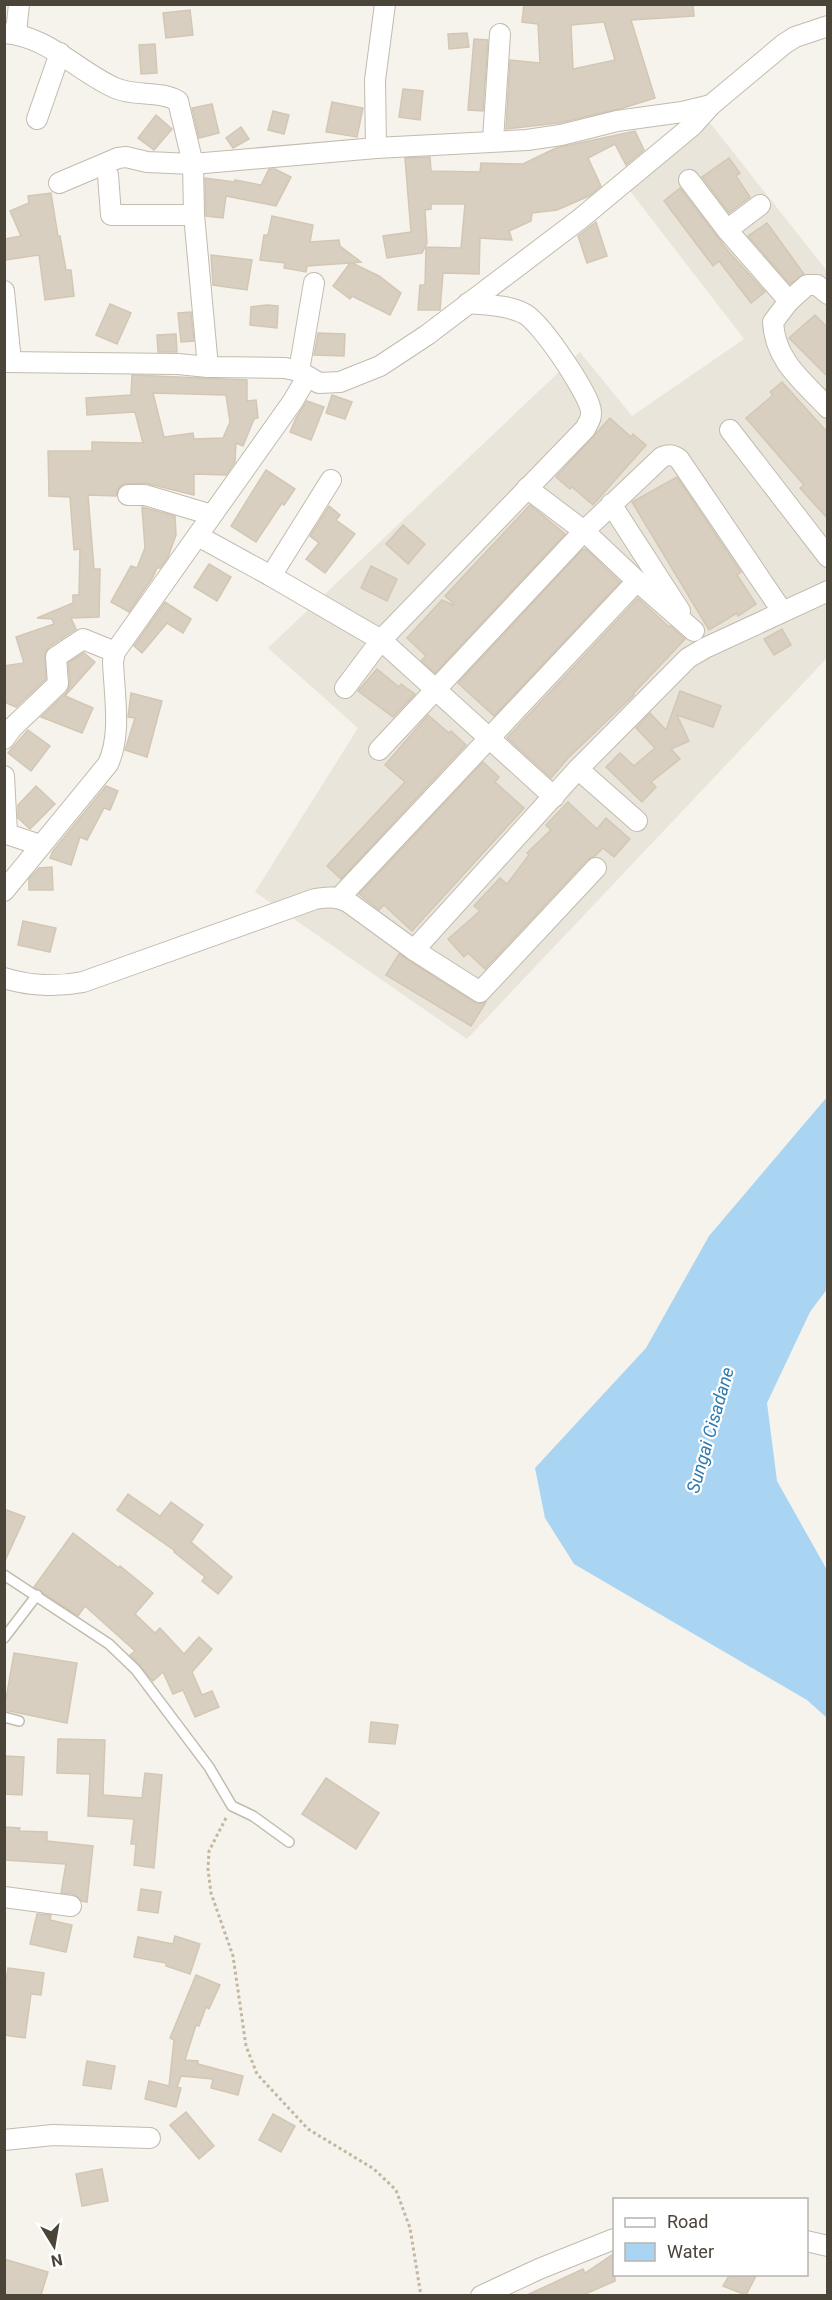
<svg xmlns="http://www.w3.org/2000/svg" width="832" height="2300" font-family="Roboto,sans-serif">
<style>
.residential{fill:#eae5da}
.water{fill:#a9d4f2}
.building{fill:#d8cfc1;stroke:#d3c7b4;stroke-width:1.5;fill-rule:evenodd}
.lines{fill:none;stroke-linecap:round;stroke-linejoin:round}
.lane-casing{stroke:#c2bbae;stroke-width:12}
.street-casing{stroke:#c2bbae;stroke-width:22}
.path{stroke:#c4b79f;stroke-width:3;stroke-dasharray:3 3;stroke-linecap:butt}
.lane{stroke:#fff;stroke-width:9}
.street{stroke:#fff;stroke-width:20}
.labels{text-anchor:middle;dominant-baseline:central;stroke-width:4.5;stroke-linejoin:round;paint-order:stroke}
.water-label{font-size:18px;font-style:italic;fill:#2e7ab2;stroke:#fff}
</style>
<rect width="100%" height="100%" fill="#f6f3ec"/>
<polygon class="residential" points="707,119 827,271 827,658 467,1039 255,892 358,728 268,648 580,352 632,416 744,339 627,187"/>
<polygon class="water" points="827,1097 827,1289 810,1312 767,1403 777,1481 827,1570 827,1718 807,1700 574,1564 545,1518 535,1468 646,1348 709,1236"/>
<g class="building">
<path d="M524,4H693L694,16L631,20L655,98L623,108L559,123L506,129L510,60L540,63L538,24L522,22ZM604,22L615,60L573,69L571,25Z"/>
<polygon points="190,10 193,35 166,38 163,13"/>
<polygon points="467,33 469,47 449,49 448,34"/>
<polygon points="474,39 488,40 483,111 468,110"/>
<polygon points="155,44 157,73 141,74 139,45"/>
<polygon points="403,89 423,91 420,120 399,117"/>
<polygon points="332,102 363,108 357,137 326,132"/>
<polygon points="212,104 219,133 199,138 192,108"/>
<polygon points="273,111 289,115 284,134 268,130"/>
<polygon points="156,115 172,129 154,150 138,138"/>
<polygon points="241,127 249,139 233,148 226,138"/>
<polygon points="635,131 644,150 626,165 615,144 588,158 601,186 589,196 557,210 532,213 531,221 509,231 512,240 480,238 479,274 443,273 440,310 418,310 420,285 425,285 426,247 461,248 465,204 431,204 431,209 425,210 427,243 422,253 387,258 383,236 411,232 405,158 430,157 431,171 480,172 481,163 523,164 556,148"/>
<polygon points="729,158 740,173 736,176 750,197 729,213 702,177"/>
<polygon points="269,169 275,169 291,177 276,206 226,196 223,218 206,216 205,178 235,182 235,180 261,185"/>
<polygon points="680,188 728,251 765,292 751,303 719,261 713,266 664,201"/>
<polygon points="51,193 58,236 60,236 66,270 71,270 74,296 45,300 39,255 6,260 4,239 21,236 10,211 29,203 28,196"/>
<polygon points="272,216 313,225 310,242 339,240 340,246 361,262 352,263 379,276 401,293 390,315 352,296 350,299 333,286 350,263 307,266 306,272 284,268 285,263 260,260 264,235 268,235"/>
<polygon points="596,222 607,256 587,263 578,236"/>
<polygon points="767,223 804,274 790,284 748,236"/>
<polygon points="211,255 252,260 247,290 213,285"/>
<polygon points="110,304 131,313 117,344 96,335"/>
<polygon points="267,305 278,306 277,328 250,325 251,307"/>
<polygon points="191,312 194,341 181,342 178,313"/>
<polygon points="815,315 828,328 828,377 789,338"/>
<polygon points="318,333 345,334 344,356 314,355"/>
<polygon points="176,334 177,352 158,352 157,335"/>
<path d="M132,375L247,380V401L256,400L258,418L254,419L243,446L236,443L235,462L226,475L194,474V495L145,483L123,484L118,489L116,496L88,495L94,569H100L99,617L71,618L76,629L49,647L45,652L46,679L16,707L4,702V666L24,663L16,637L54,624L52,619L37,618L73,603V595H79L80,549L74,550L70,497L49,496L48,451H92V442L143,443L135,412L87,415L86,398L131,395ZM153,393L226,395L230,422L223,438L194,439L193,433L164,437Z"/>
<polygon points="782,382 828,433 828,519 800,488 804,485 746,418 773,395 770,392"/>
<polygon points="332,395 352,402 345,419 326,413"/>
<polygon points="307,401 324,407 311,440 290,432 296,418"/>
<polygon points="610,418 631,437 633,434 646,445 593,505 572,487 570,489 556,477"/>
<polygon points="266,470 295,489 284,505 282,503 256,542 231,526"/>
<polygon points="677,477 741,572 737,575 756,604 738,616 737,613 709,630 632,502"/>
<polygon points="530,505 565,534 435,673 421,661 426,656 407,638 442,600 453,605 454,604 445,596"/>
<polygon points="329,506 340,515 336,520 355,534 325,573 306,559 319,543 310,536"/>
<polygon points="142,507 175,516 176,535 168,557 160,568 157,568 153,577 129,612 111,602 131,566 137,568 145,548"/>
<polygon points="403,525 425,544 408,564 386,544"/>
<polygon points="586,549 620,582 494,716 458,683 582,550"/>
<polygon points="209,564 231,577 217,601 194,587"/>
<polygon points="371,566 397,579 387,601 361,588"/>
<polygon points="638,598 669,627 670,626 685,639 633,694 634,695 568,758 551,778 507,738"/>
<polygon points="165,602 191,619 183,633 167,623 142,653 134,646"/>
<polygon points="782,629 791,645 774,655 764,639"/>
<polygon points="84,653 95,662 65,696 93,708 82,733 41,717 67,692 70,684 68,663"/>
<polygon points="377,669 399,687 401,684 415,694 393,717 358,691"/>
<polygon points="680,691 721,706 713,727 677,715 689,741 671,749 680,759 651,782 656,787 642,802 606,767 620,753 634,766 655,748 636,728 650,713 666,730"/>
<polygon points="131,693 162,701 147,757 125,750 135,718 128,717"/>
<polygon points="428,715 449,733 451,731 466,745 465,746 341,879 327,866 405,782 385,765"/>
<polygon points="28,730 50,746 31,771 8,753"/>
<polygon points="483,762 499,777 495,782 524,808 412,931 384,905 379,910 359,894"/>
<polygon points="36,786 55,804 30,829 18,818 18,805"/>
<polygon points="106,786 118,791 110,810 104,808 87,840 80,837 71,865 50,858 53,851"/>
<polygon points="568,802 597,829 606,818 630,839 614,857 603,848 595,856 587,860 485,969 468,953 464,957 448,939 480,911 474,906 500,878 507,884 529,855 527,853 551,830 546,825"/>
<polygon points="52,867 53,890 29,890 29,879 39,868"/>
<polygon points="23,921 56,928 50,952 18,945"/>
<polygon points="399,954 474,1002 479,1004 486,1002 471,1026 386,975"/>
<polygon points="128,1494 160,1516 171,1502 203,1525 191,1542 232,1577 218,1594 202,1581 205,1577 174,1552 175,1551 117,1510"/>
<polygon points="4,1509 25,1517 4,1563"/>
<polygon points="73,1533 119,1568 120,1566 153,1593 135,1614 155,1633 160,1628 184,1654 199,1637 212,1649 192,1672 202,1695 212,1691 219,1707 195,1717 183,1690 173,1694 163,1672 153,1681 130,1655 135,1651 85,1606 78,1616 34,1587"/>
<polygon points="14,1653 77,1663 67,1723 4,1710"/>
<polygon points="371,1722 398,1725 395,1744 369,1742"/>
<polygon points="58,1739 105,1740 103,1795 142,1798 145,1773 162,1775 154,1868 134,1865 136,1844 131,1844 134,1819 88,1816 90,1774 57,1773"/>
<polygon points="4,1756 24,1757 22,1795 4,1794"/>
<polygon points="326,1778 379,1813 356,1849 302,1814"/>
<polygon points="4,1827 20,1828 19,1831 47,1832 47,1841 93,1846 87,1902 82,1901 73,1894 61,1893 66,1864 4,1860"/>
<polygon points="141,1889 161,1892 158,1913 138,1910"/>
<polygon points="37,1914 51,1915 50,1920 72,1925 66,1952 30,1944"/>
<polygon points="175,1936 200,1944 190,1974 166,1966 166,1963 134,1957 138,1937 173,1944"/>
<polygon points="8,1968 44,1973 41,1995 31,1994 25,2038 4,2035 4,1995"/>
<polygon points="196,1975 220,1985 209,2009 206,2007 199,2026 196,2025 185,2060 198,2061 198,2064 243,2076 238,2095 211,2088 213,2079 181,2076 177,2087 181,2088 176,2107 145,2099 149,2081 169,2086 174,2040 170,2038"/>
<polygon points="87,2061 115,2066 111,2089 83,2085"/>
<polygon points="186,2112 214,2146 199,2159 170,2125"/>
<polygon points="273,2114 295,2126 281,2152 259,2140"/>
<polygon points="102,2169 108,2201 82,2206 76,2174"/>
<polygon points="615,2253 615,2281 583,2295 527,2295 583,2269 585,2273"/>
<polygon points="4,2259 48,2272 41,2295 4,2295"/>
<polygon points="730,2274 757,2274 746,2295 723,2286"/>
</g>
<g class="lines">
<defs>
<g id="lane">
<polyline points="4,1575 109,1644 136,1670 209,1767 232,1806 253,1816 289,1842"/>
<polyline points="4,1638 37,1595"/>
<polyline points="4,1717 19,1721"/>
</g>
<g id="street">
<path d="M4,33C48,36 77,71 115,88C136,97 159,90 178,101L193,164L194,215L208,367"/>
<polyline points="16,33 19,4"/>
<polyline points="37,119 60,53"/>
<polyline points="493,140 500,34"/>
<polyline points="376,148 375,80 385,4"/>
<polyline points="108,175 111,215 194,215"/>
<polyline points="689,180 727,230 789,301"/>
<polyline points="59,183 118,158 126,157 147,162 193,164 376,148 527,140 561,135 617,121 682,112 711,105"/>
<polyline points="727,230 760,205"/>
<polyline points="4,291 11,362"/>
<path d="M828,294L817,285H807L789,301L773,322C775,361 803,381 828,408"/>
<polyline points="4,362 178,364 208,367 285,368 299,371 319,383 340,382 380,366 427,335 580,219 692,126 711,105 784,44 795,37 828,26"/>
<polyline points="299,371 314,283"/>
<polyline points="730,430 828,557"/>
<polyline points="527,488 584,531 637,581 694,631"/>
<polyline points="128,495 145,495 212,515"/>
<polyline points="611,504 680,611"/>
<polyline points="198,536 271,576 381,640 554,797"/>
<polyline points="271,576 331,480"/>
<path d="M345,688L381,640L585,429C589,422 593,416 590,407C585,389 540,320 523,313C507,305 485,305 468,303"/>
<polyline points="4,739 12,728 58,684 56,657 83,639 115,652"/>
<path d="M379,750L584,531L662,457C670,454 673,455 679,459L782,611"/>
<polyline points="578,769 637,821"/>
<polyline points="4,776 7,833"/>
<polyline points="4,833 40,845"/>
<path d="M4,891L108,764C122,734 114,694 113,661L115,652L293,401L307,377"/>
<polyline points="340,897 637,581"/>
<polyline points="414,950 578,769 688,658 705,648 828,591"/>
<path d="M4,978C29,986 58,987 83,982L315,899C327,897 337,896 348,902L414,950L480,992L596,868"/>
<polyline points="4,1897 71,1906"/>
<polyline points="4,2140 53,2135 150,2138"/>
<polyline points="806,2241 828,2246"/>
<polyline points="481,2296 539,2269 614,2239"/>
</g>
</defs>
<use href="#lane" class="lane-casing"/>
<use href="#street" class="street-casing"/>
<polyline class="path" points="226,1818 209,1851 208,1869 211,1893 233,1956 246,2046 257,2074 308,2129 374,2169 396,2190 410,2228 421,2296"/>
<use href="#lane" class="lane"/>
<use href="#street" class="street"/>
</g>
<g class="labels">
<g class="water-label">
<text transform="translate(710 1430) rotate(-74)">Sungai Cisadane</text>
</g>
</g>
<rect width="832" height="2300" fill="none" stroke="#4b4439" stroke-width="12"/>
<rect x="613" y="2198" width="195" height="78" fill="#ffffff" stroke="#b7b4b0" stroke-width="1.5"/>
<rect x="625" y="2218" width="30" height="9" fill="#ffffff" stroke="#b7b4b0" stroke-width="1.5"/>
<text x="667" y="2228" font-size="18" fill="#4b4439">Road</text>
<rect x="625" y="2243" width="30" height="18" fill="#a9d4f2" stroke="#b7b4b0" stroke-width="1.5"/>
<text x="667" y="2258" font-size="18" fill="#4b4439">Water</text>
<g transform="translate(54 2246) rotate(169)" stroke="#ffffff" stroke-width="4.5" paint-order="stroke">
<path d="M0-4.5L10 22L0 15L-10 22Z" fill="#4b4439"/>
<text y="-9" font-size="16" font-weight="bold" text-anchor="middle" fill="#4b4439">N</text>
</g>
</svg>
